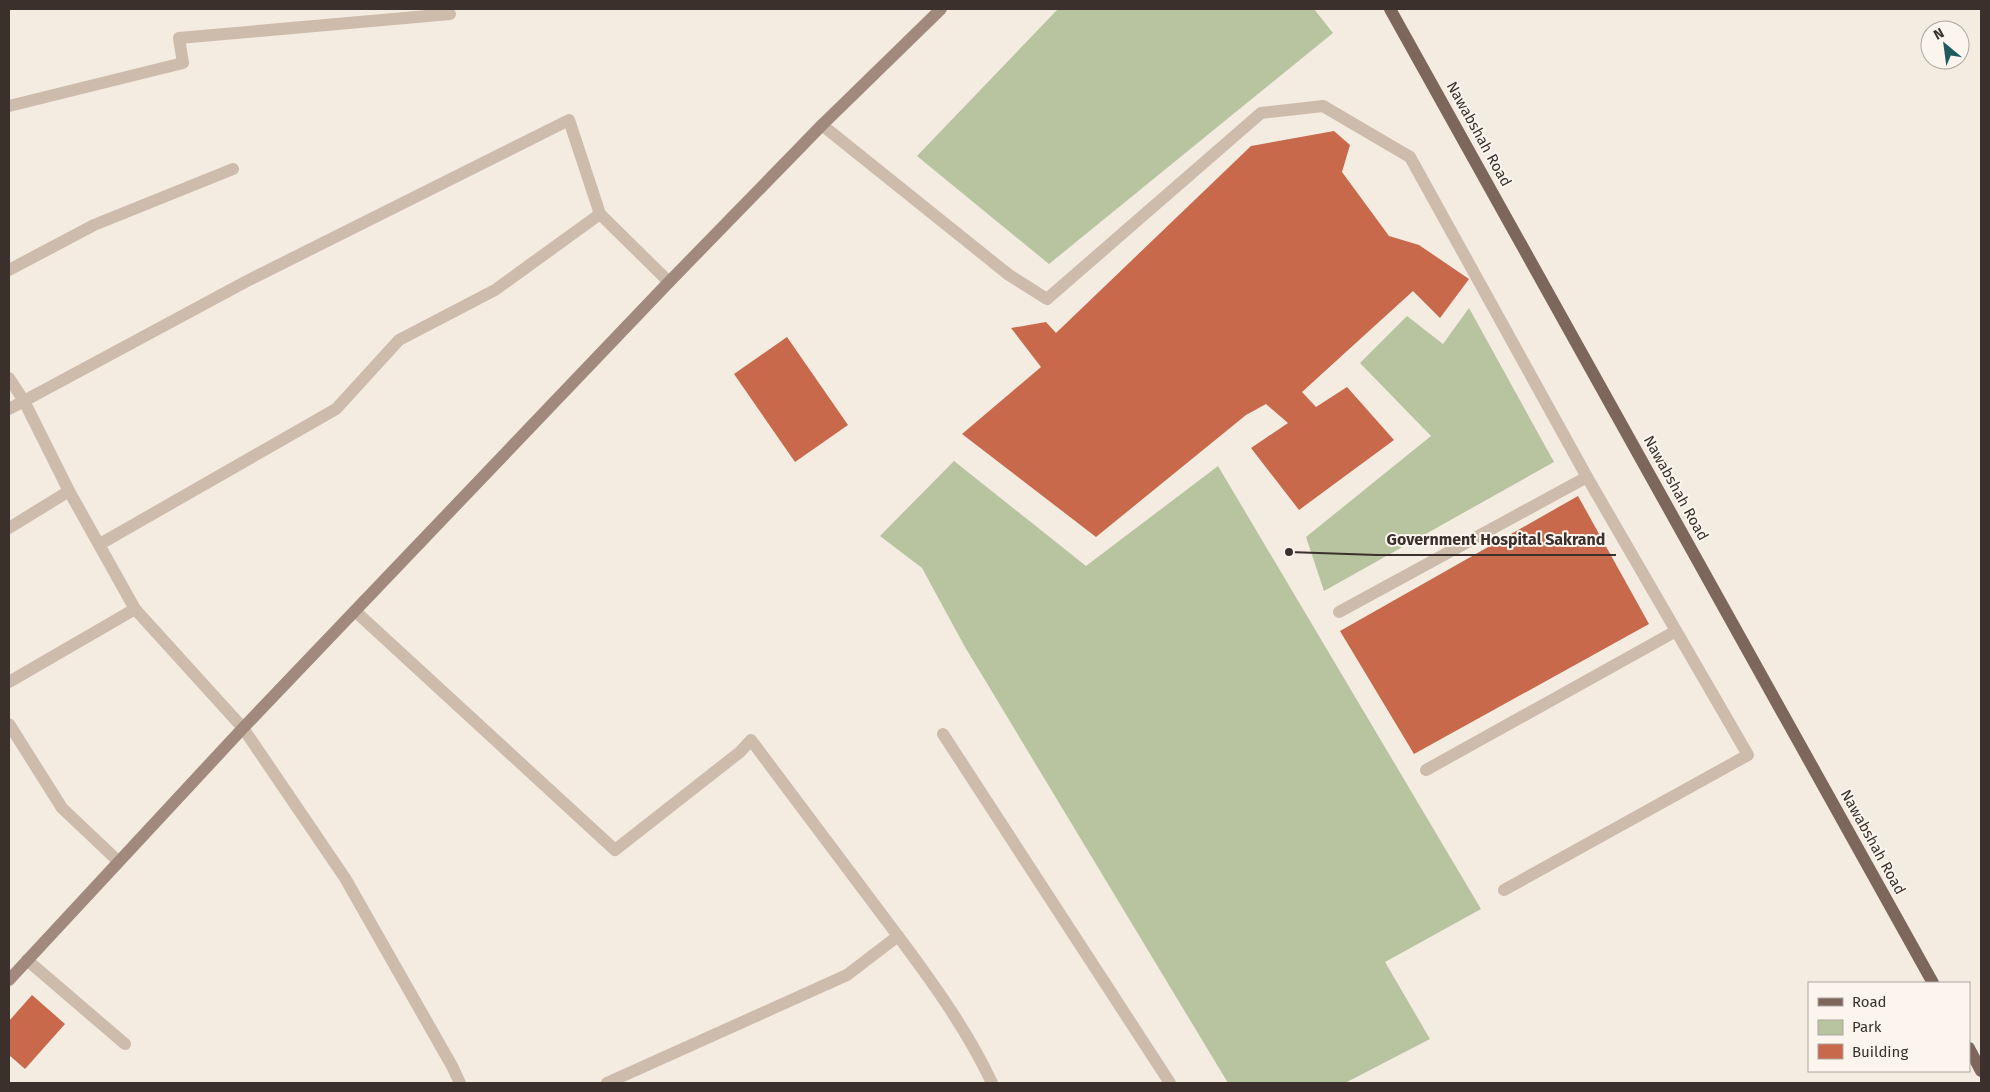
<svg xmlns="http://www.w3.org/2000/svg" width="1990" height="1092" font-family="'Fira Sans',sans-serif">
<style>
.green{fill:#b8c4a0}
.building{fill:#c8694b}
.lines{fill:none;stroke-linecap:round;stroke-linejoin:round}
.street{stroke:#cdbbac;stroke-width:12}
.secondary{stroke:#a18a7d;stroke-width:12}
.primary{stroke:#7d675c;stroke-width:12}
.labels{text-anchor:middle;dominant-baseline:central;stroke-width:4;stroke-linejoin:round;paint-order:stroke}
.street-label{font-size:15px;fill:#3b302b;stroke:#fbf5ee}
.leader{fill:none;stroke:#3b302b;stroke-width:2}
.callout-dot{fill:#3b302b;stroke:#fbf5ee;stroke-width:2}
.callout-label{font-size:16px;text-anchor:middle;font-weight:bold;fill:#3b302b;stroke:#fbf5ee;stroke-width:4;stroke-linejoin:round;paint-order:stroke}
</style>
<rect width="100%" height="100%" fill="#f4ebe1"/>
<g class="green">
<polygon points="1058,9 1314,9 1333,33 1049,264 917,156"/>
<polygon points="1469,308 1554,462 1324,591 1306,537 1431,436 1360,363 1407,316 1443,344"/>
<polygon points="954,461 1086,566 1218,466 1481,909 1385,962 1430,1039 1345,1083 1228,1083 965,647 922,568 880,536"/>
</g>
<g class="building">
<polygon points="1334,131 1350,145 1342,172 1389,236 1419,245 1469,279 1440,318 1413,291 1302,392 1316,407 1347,387 1394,440 1299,510 1251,448 1288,423 1266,404 1246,415 1096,537 962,434 1041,367 1011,328 1046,322 1056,333 1251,146"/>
<polygon points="787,337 848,425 795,462 734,374"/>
<polygon points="1578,496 1649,624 1414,754 1340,631"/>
<polygon points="32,995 65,1024 25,1069 9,1055 9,1021"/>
</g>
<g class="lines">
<g class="street">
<polyline points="9,106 183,63 179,38 450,14"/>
<polyline points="822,125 1009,275 1047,299 1261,113 1323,106 1410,157 1587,477"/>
<polyline points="9,270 94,225 233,169"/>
<polyline points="9,378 24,401 69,491 135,609"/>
<polyline points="9,409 247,281 569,120 600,214 669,282"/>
<polyline points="9,528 69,491"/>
<polyline points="100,544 336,409 399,340 495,290 600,214"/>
<polyline points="355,611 615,850 740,752 751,740 898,936"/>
<polyline points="1339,612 1587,477 1748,755 1504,890"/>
<polyline points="9,682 135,609 243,728 345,878 452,1066 460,1083"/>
<polyline points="9,724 62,808 118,861"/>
<polyline points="943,734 1170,1083"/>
<polyline points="1426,770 1676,631"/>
<polyline points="27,960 125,1044"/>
<path d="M607,1083L847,975L898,936C933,983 967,1030 992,1083"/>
</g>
<polyline class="secondary" points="9,980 243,728 669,282 822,125 941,9"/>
<g class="primary">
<polyline points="1390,9 1933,983"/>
<polyline points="1969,1048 1981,1071"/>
</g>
</g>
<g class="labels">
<g class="street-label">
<text transform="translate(1479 134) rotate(61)">Nawabshah Road</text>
<text transform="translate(1676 488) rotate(61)">Nawabshah Road</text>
<text transform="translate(1873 842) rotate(61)">Nawabshah Road</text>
</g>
</g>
<path class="leader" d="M1289 552L1377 555H1616"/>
<circle class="callout-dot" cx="1289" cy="552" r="5"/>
<g class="callout-label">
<text x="1496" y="545">Government Hospital Sakrand</text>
</g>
<rect width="1990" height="1092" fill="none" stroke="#3b302b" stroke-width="20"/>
<rect x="1808" y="982" width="162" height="90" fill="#fbf5ee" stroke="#aea6a0"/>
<rect x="1818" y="998" width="25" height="8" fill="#7d675c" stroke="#aea6a0"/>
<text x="1852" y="1007" font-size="15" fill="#3b302b">Road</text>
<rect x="1818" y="1020" width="25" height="15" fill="#b8c4a0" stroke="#aea6a0"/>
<text x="1852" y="1032" font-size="15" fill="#3b302b">Park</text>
<rect x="1818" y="1044" width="25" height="15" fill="#c8694b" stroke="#aea6a0"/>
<text x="1852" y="1057" font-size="15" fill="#3b302b">Building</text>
<g transform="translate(1945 45) rotate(331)"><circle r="24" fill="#fbf5ee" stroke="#aea6a0"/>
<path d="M0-4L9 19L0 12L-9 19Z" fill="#1f5a5e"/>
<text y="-8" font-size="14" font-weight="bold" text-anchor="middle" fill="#3b302b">N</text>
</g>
</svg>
